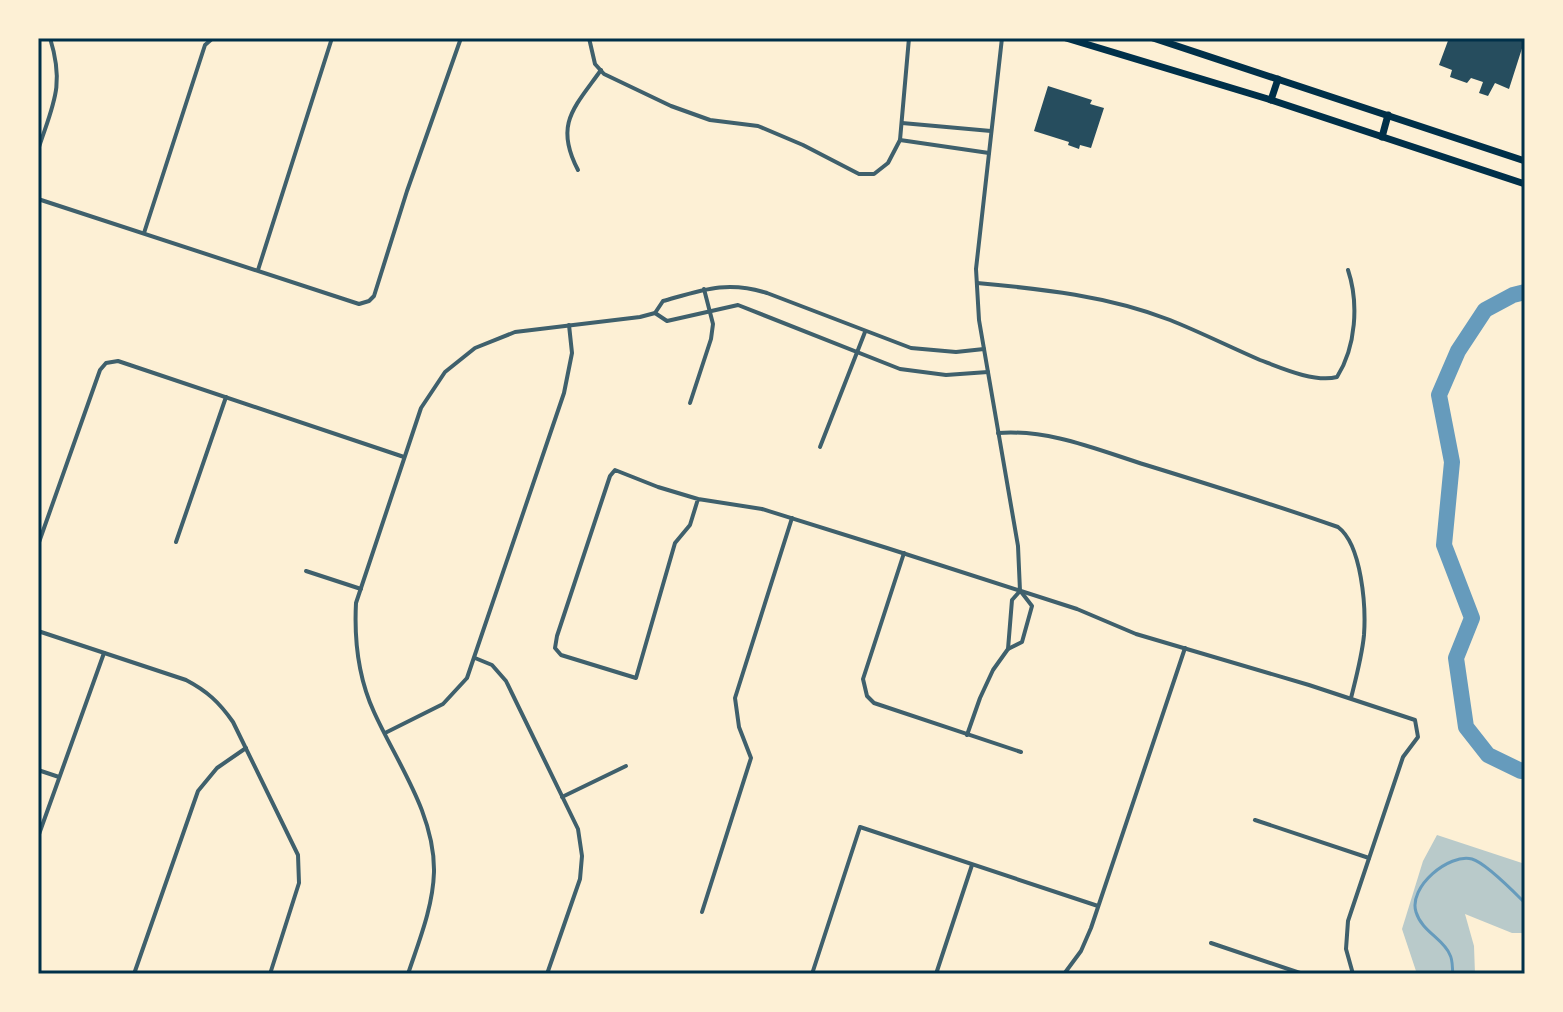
<svg xmlns="http://www.w3.org/2000/svg" width="1563" height="1012" font-family="Georgia,serif">
<style>
.green{fill:#b9caca}
.lines{fill:none;stroke-linecap:round;stroke-linejoin:round}
.stream{stroke:#669bbc;stroke-width:3}
.river{stroke:#669bbc;stroke-width:16}
.building{fill:#264d5e}
.minor{stroke:#3f606c;stroke-width:4}
.primary{stroke:#003049;stroke-width:7}
.neatline{fill:none;stroke:#003049;stroke-width:3}
</style>
<rect width="100%" height="100%" fill="#fdf0d5"/>
<polygon class="green" points="1437,835 1525,864 1525,933 1512,933 1465,914 1474,946 1475,974 1417,974 1402,929 1423,861"/>
<g class="lines">
<path class="stream" d="M1453,974C1452,969 1453,960 1450,955C1444,939 1422,932 1416,912C1408,887 1449,853 1472,859C1486,863 1514,892 1525,903"/>
<polyline class="river" points="1525,292 1513,295 1485,310 1458,351 1439,395 1452,462 1444,545 1472,618 1456,658 1466,727 1488,755 1521,771 1525,770"/>
</g>
<g class="building">
<polygon points="1449,38 1525,39 1509,89 1495,83 1488,96 1479,93 1483,82 1471,78 1467,83 1450,77 1452,70 1439,65"/>
<polygon points="1048,86 1092,100 1090,104 1104,108 1091,148 1080,145 1079,149 1068,145 1069,142 1034,131"/>
</g>
<g class="lines">
<g class="minor">
<polyline points="589,38 595,64 604,74 671,106 710,120 758,126 803,145 859,174 874,174 888,163 900,140 909,38"/>
<polyline points="1002,38 976,269 979,320 1018,546 1020,591"/>
<polyline points="902,123 991,131"/>
<polyline points="900,140 989,153"/>
<path d="M38,150C53,104 65,86 50,38"/>
<path d="M578,170C554,124 574,108 601,70"/>
<polyline points="38,199 359,304 369,301 374,296 407,191 461,38"/>
<polyline points="144,233 205,45 213,38"/>
<polyline points="258,270 332,38"/>
<path d="M977,283C1043,289 1108,296 1170,320C1200,332 1230,347 1260,360C1281,368 1315,383 1337,377C1356,347 1359,303 1348,270"/>
<polyline points="655,313 667,321 738,305 900,369 946,375 988,372"/>
<polyline points="690,403 711,339 713,324 704,289"/>
<path d="M998,433C1050,429 1098,450 1146,465C1211,485 1275,505 1338,527C1362,545 1366,607 1364,635C1362,656 1356,678 1351,698"/>
<polyline points="820,447 865,332"/>
<polyline points="698,499 690,525 675,543 636,678 561,655 555,648 557,636 610,476 615,470 658,487 698,499 762,509 887,548 1077,609 1136,634 1309,685 1415,720 1418,737 1403,757 1348,921 1346,949 1353,974"/>
<polyline points="176,542 226,397"/>
<polyline points="38,545 100,370 106,363 118,361 404,457"/>
<polyline points="904,553 863,679 867,696 874,703 1021,752"/>
<polyline points="306,571 361,589"/>
<path d="M38,631L186,680C207,691 219,702 233,722L298,855L299,883L270,974"/>
<polyline points="1008,649 1022,642 1032,606 1022,593"/>
<polyline points="475,658 492,665 506,681 578,829 582,856 580,879 547,974"/>
<polyline points="385,733 443,704 467,678 564,393 572,353 569,325"/>
<polyline points="967,735 980,698 993,670 1008,649 1012,600 1020,591"/>
<polyline points="38,770 59,777"/>
<polyline points="562,797 626,766"/>
<polyline points="1255,820 1369,858"/>
<polyline points="38,837 104,653"/>
<polyline points="702,912 751,758 739,727 735,698 792,518"/>
<polyline points="1211,943 1303,974"/>
<polyline points="134,974 198,791 217,768 246,748"/>
<path d="M408,974C419,941 433,907 434,872C435,814 397,763 374,712C358,677 354,641 356,603L421,408L445,372L475,348L515,332L640,317L655,313L663,301C702,290 727,280 767,293L911,348L956,352L984,349"/>
<polyline points="812,974 860,827 1098,906"/>
<polyline points="936,974 972,865"/>
<polyline points="1064,974 1081,951 1091,928 1185,648"/>
</g>
<g class="primary">
<polyline points="1066,38 1268,99 1525,184"/>
<polyline points="1153,38 1525,161"/>
<polyline points="1271,100 1278,79"/>
<polyline points="1382,137 1388,115"/>
</g>
</g>
<rect width="1563" height="1012" fill="none" stroke="#fdf0d5" stroke-width="80"/>
<rect x="40" y="40" width="1483" height="932" class="neatline"/>
</svg>
